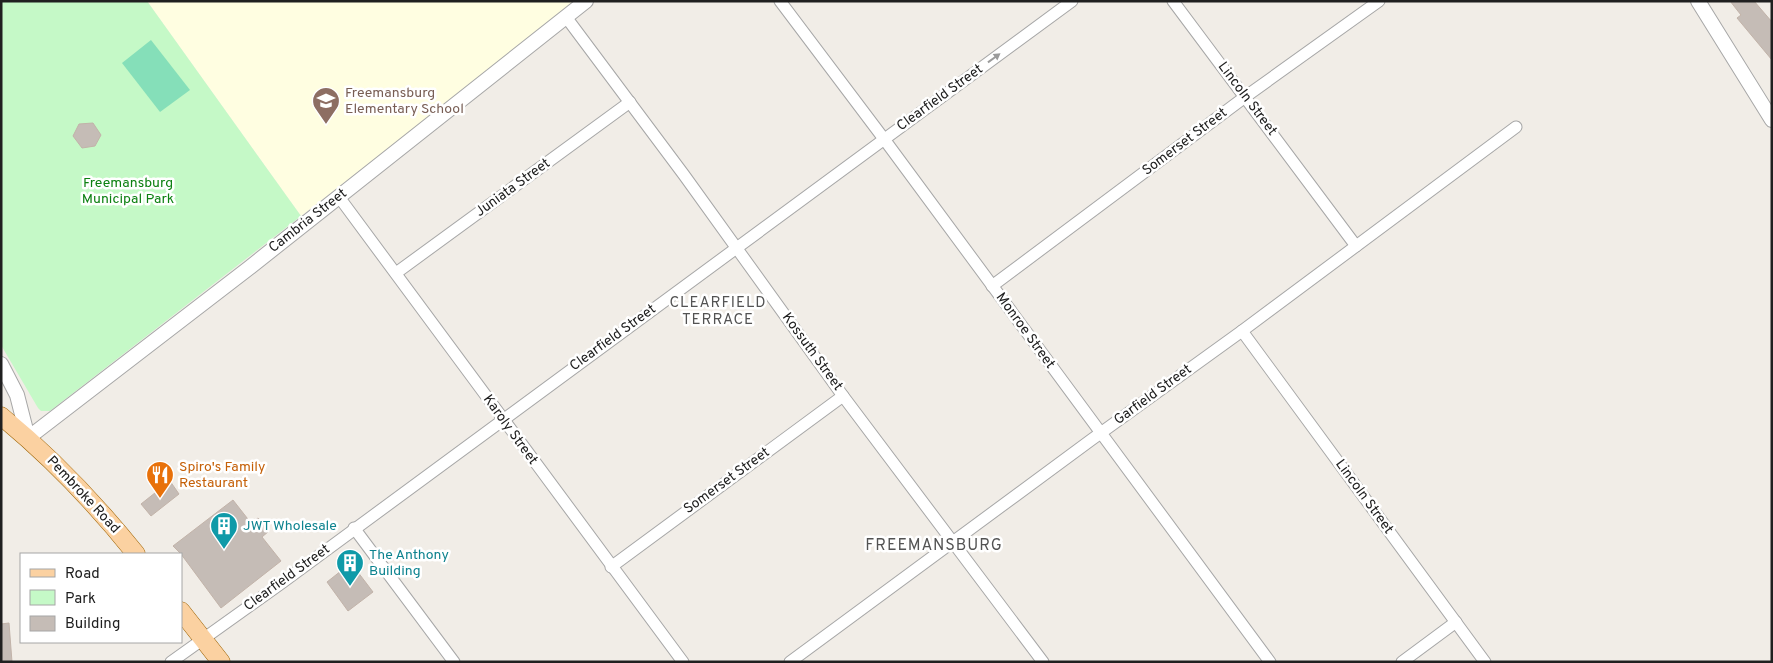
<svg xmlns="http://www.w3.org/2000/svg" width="1773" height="663" font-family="Overpass,sans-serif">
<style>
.education{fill:#fffee1}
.park{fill:#c5f9c7}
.pitch{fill:#85dfb9}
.building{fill:#c5bcb6;stroke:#c2b3a9}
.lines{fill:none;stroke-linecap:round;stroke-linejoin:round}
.minor-casing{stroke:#a7a7a7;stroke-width:13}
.tertiary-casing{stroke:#a7a7a7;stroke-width:16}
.primary-casing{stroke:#9c6201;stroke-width:19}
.minor{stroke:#fff;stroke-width:11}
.tertiary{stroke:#fff;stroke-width:14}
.primary{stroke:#fbd1a1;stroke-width:18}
.oneway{fill:#9b9b9b}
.labels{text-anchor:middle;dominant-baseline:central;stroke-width:5;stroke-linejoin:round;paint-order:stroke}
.education-label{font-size:14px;fill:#785e54;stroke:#fff;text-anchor:start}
.street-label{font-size:14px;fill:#202020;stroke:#fff}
.park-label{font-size:14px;fill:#0c8011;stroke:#fff}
.food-label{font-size:14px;fill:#c56008;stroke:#fff;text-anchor:start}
.culture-label{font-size:14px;fill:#0d838f;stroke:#fff;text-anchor:start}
.neighbourhood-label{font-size:15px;letter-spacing:1px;fill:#535353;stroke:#fff}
.quarter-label{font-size:16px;letter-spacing:1px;fill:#535353;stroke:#fff}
</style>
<rect width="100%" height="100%" fill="#f1ede7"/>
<polygon class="education" points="147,1 577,1 301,216"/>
<polygon class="park" points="1,1 147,1 301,216 50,411 41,411 38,408 1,345"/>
<polygon class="pitch" points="151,40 190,90 160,112 122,63"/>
<g class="building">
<polygon points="1730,1 1754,1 1772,22 1772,60 1737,18 1741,15"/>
<polygon points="93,123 101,135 95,146 82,148 73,136 79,124"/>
<polygon points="170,481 179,494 151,516 141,504"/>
<polygon points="233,500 251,523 258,518 269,531 262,537 281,561 221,608 181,554 173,546"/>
<polygon points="351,563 373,592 348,611 327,582"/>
<polygon points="9,623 12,662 1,662 1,624"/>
</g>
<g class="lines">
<defs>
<g id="minor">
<polyline points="780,1 884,139 1270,662"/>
<polyline points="1173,1 1356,246"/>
<polyline points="566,17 684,175 843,396 1043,662"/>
<polyline points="339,197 683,662"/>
<polyline points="396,273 630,102"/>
<polyline points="992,286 1245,97 1379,1"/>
<polyline points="1242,331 1485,662"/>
<polyline points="354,528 454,662"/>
<polyline points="611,567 843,396"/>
<polyline points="171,662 283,582 1072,1"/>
<polyline points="790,662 1091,440 1242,331 1516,127"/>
<polyline points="1402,662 1456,622"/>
</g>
<g id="tertiary">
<polyline points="1698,1 1772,120"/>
<polyline points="1,364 17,395 28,438 249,268 586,1"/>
</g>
<g id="primary">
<path d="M1,416C51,457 95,503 136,554"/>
<polyline points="181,611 221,662"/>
</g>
</defs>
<use href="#minor" class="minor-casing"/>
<use href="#tertiary" class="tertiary-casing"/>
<use href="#primary" class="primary-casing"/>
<use href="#minor" class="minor"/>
<use href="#tertiary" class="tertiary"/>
<use href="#primary" class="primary"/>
</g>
<defs><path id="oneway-solid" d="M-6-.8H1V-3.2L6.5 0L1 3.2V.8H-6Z" transform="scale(1.25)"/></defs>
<use class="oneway" href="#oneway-solid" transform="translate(994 58) rotate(-36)"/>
<defs>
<symbol id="school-pin" viewBox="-11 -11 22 30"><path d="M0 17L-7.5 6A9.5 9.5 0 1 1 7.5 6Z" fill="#8d6e63" stroke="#fff"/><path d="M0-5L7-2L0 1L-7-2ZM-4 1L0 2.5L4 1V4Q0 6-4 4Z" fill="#fff"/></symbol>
<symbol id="restaurant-pin" viewBox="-11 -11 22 30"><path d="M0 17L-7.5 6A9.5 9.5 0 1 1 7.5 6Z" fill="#e8710a" stroke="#fff"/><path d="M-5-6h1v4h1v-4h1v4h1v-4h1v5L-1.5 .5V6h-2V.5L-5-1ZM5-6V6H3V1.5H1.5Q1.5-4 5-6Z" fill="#fff"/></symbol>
<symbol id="building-pin" viewBox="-11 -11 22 30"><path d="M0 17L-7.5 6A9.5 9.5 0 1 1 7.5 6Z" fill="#0f9aa8" stroke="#fff"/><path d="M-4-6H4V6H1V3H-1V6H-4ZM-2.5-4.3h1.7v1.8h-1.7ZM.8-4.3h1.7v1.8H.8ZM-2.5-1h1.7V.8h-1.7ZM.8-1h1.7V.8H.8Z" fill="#fff"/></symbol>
</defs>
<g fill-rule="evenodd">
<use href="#school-pin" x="310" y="85" width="32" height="43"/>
<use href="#restaurant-pin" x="144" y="459" width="32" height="43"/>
<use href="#building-pin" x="208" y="510" width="32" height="43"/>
<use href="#building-pin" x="334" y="547" width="32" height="43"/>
</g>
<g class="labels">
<g class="education-label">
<text x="345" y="93">Freemansburg<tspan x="345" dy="16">Elementary School</tspan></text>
</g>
<g class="street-label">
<text transform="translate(940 98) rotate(-36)">Clearfield Street</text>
<text transform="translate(1247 99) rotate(53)">Lincoln Street</text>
<text transform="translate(1185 142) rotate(-37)">Somerset Street</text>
<text transform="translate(513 188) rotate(-36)">Juniata Street</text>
<text transform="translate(308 221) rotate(-38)">Cambria Street</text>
<text transform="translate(1025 331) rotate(54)">Monroe Street</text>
<text transform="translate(613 338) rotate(-36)">Clearfield Street</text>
<text transform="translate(812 352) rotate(54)">Kossuth Street</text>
<text transform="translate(1153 395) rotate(-36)">Garfield Street</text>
<text transform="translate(510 430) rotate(54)">Karoly Street</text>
<text transform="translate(727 481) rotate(-36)">Somerset Street</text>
<text transform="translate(83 495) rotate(47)">Pembroke Road</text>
<text transform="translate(1364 497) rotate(54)">Lincoln Street</text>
<text transform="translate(287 578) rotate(-36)">Clearfield Street</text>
</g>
<g class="park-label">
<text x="128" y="183">Freemansburg<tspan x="128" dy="16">Municipal Park</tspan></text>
</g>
<g class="food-label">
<text x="179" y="467">Spiro's Family<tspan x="179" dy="16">Restaurant</tspan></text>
</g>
<g class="culture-label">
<text x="243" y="526">JWT Wholesale</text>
<text x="369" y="555">The Anthony<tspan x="369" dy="16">Building</tspan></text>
</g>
<g class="neighbourhood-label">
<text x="718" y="303">CLEARFIELD<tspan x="718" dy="17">TERRACE</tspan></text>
</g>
<g class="quarter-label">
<text x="934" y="546">FREEMANSBURG</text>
</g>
</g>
<rect width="1773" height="663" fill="none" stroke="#202020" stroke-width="5"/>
<rect x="20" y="553" width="162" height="90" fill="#ffffff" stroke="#a6a6a6"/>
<rect x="30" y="569" width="25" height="8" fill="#fbd1a1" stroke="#a6a6a6"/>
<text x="65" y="578" font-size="15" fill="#202020">Road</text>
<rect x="30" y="590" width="25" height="15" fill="#c5f9c7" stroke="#a6a6a6"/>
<text x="65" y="603" font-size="15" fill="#202020">Park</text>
<rect x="30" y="616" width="25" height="15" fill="#c5bcb6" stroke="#a6a6a6"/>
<text x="65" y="628" font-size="15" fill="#202020">Building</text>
</svg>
